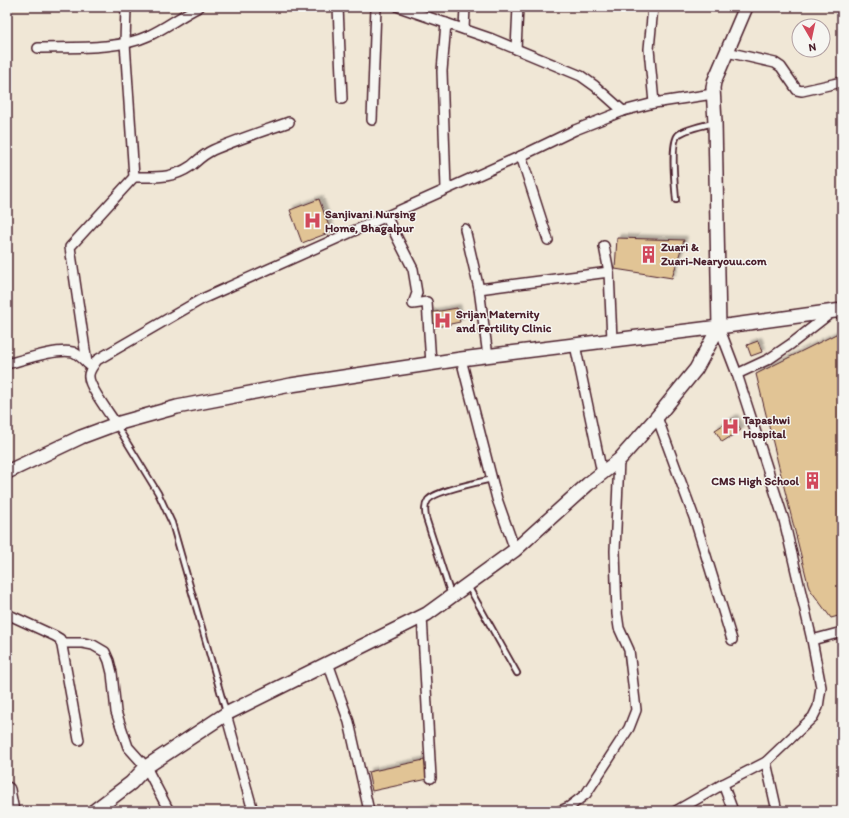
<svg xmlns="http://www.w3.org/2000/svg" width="849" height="818" font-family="Itim,sans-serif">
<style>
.building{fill:#e1c495;stroke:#4a1f2b;filter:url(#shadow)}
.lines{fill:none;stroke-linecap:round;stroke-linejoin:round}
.lane-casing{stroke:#4a1f2b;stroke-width:8}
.street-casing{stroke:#4a1f2b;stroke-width:12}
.secondary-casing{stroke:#4a1f2b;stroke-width:16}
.primary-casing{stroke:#4a1f2b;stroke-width:18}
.lane{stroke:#f6f6f2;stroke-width:4.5}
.street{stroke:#f6f6f2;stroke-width:9}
.secondary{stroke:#f6f6f2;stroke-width:13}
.primary{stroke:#f6f6f2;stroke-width:15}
.labels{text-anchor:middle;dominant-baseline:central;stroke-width:3;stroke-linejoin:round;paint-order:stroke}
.poi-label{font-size:12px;font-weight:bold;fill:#4a1f2b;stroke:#f6f6f2;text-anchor:start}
</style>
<defs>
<filter id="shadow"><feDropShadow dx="3.5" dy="-3.5" stdDeviation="1" flood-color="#0004"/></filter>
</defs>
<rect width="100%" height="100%" fill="#f0e7d6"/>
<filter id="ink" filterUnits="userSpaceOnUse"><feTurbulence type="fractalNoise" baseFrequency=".025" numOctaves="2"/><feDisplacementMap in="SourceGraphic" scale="8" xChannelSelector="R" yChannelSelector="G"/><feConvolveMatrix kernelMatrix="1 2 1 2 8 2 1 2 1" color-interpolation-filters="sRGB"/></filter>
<g filter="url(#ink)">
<g class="building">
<polygon points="319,199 331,232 302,243 290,210"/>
<polygon points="617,238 684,240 672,278 615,269"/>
<polygon points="457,308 460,322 432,328 429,313"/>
<polygon points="842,331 842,615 831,618 809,588 756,374"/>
<polygon points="758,341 762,352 751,356 747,345"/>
<polygon points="734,418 741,430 722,442 715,430"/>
<polygon points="424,760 428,779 372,791 368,772"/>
<polygon points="430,808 430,811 415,811"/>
</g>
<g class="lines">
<defs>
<g id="lane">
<path d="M676,200C675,188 670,143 678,135C685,129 705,125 714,123"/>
<polyline points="117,426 158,493 172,523 226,712"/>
<polyline points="468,586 517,673"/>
<path d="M451,595L426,518C425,512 424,506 428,500C435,491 479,482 492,479"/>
</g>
<g id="street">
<polyline points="338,7 342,99"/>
<polyline points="399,7 492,39 581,76 595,86 623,111"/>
<polyline points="653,7 649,49 654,103"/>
<polyline points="464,29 465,7"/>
<path d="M38,48C72,47 118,50 148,36C166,28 182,15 199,7"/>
<polyline points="516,49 518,7"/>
<polyline points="727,52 775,63 781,67 797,90 802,91 842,82"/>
<polyline points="372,120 376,7"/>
<polyline points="521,156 548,240"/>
<path d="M134,177C156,177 172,179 191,166C198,160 204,154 213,150C238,139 264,131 289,122"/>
<polyline points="446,189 442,71 446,23"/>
<polyline points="386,216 413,269 417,293 413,304 427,302 431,364"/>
<polyline points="465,229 479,289 488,356"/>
<polyline points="604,246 609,272 612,340"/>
<polyline points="479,289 609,272"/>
<polyline points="719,327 737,374 784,520 812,640 842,632"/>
<polyline points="575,345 602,473"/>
<polyline points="461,359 497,499 515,550"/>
<polyline points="87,363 70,247 134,177 125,43 126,7"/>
<path d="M7,364C23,360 57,348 73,352C78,354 84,360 88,364"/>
<polyline points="737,374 769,359 791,344 832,312"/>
<polyline points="657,417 695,520 732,640"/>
<path d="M116,424C110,414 89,387 89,377C88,371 94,365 97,360L202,299L521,156L575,130L623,111L654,103L713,94"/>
<polyline points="7,614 55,636 60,639 62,646 79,740"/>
<polyline points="422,616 431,778"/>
<polyline points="61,643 83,643 93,645 105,652 109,661 112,673 116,712 128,747 146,767 169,811"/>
<polyline points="328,663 349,722 369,811"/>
<polyline points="226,714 253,811"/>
<polyline points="766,762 777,811"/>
<polyline points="723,784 733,811"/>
<polyline points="560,811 569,807 586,794 629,728 636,710 629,650 619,628 617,614 615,551 619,460"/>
<polyline points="676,811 723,784 766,762 813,717 818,707 821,687 812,640"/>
</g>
<g id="secondary">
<polyline points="7,472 81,437 116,424 177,407 291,385 461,359 719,327 842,310"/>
<polyline points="94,811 131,783 146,767 226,714 427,614 515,550 588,484 619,460 657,417 696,369 719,327 715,122 713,88 714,82 746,7"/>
</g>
<polyline id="primary" points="7,790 11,811"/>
</defs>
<use href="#lane" class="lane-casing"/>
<use href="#street" class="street-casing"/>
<use href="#secondary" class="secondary-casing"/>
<use href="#primary" class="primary-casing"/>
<use href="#lane" class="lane"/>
<use href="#street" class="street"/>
<use href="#secondary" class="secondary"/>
<use href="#primary" class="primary"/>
</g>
</g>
<defs>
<symbol id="hospital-bare" viewBox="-9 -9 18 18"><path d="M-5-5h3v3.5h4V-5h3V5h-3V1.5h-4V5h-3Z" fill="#d1495b" stroke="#f6f6f2" stroke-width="2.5" paint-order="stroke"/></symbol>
<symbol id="building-bare" viewBox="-9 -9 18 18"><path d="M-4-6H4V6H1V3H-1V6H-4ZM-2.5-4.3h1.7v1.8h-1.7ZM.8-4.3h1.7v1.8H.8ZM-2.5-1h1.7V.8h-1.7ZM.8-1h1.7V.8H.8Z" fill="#d1495b" stroke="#f6f6f2" stroke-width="2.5" paint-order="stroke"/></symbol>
</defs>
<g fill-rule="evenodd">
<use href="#hospital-bare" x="300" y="208" width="25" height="25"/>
<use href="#building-bare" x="636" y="242" width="25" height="25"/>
<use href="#hospital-bare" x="430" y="308" width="25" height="25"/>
<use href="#hospital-bare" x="718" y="414" width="25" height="25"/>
<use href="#building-bare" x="800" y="468" width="25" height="25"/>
</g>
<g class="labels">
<g class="poi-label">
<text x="325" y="214">Sanjivani Nursing<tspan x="325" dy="14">Home, Bhagalpur</tspan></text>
<text x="661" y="247">Zuari &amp;<tspan x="661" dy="14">Zuari-Nearyouu.com</tspan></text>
<text x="456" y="314">Srijan Maternity<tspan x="456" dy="14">and Fertility Clinic</tspan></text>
<text x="743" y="420">Tapashwi<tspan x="743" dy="14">Hospital</tspan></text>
<text x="799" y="481" text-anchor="end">CMS High School</text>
</g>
</g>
<rect width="849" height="818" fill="none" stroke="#f6f6f2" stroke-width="24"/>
<rect x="12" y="12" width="825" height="794" fill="none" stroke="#4a1f2b" stroke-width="1.5" filter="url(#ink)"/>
<g transform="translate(811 38) rotate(171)"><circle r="19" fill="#f6f6f2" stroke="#b1a0a2"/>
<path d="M0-3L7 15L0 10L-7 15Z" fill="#d1495b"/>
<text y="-6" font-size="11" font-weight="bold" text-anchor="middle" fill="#4a1f2b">N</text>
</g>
</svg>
